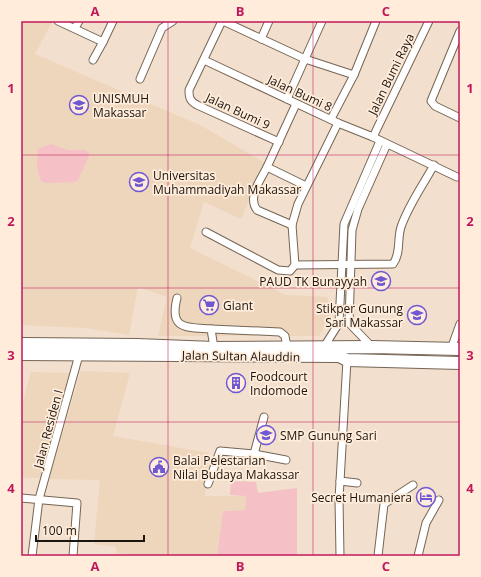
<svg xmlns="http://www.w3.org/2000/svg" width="481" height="577" font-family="'Open Sans',sans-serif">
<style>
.built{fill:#eed6bd}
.green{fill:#f5c0c6}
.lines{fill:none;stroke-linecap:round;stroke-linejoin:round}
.minor-casing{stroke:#756555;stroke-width:9}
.trunk-casing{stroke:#756555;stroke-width:14}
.minor{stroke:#fff;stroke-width:7}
.trunk{stroke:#fff;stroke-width:12}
.grid{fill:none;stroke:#c2185b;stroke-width:1;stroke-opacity:0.55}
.labels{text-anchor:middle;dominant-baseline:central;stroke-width:3.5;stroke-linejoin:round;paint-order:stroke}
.street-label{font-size:12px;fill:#1b150f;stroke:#ffecda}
.poi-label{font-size:12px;fill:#1b150f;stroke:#ffecda;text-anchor:start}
.neatline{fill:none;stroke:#c2185b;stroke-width:1.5}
.grid-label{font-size:13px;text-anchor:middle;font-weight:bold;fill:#c2185b}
</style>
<rect width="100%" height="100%" fill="#f2dfcd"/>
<g class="built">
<polygon points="21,21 52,22 35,54 202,126 265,163 241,219 204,202 190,248 286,295 328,297 329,318 319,336 158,336 167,297 138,287 129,335 85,328 21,325"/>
<polygon points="81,371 130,373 113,436 209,453 205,496 246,496 245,510 223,511 217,556 139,556 117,553 116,547 94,544 100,480 49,479"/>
<polygon points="31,372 70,373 41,478 21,478 21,408"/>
</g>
<g class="green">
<polygon points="51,144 68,150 85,150 89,153 89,156 78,180 75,182 46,183 41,181 37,167 38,149"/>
<polygon points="231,481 256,482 258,493 297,488 297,556 217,556 223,511 245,510 246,496 230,495"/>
</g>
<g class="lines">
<defs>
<g id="minor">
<polyline points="58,21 103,42 113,21"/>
<path d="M222,21L189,90C189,98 190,101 197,105L279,142"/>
<polyline points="223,21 305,59 354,75 331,119"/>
<polyline points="75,28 79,21"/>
<polyline points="460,31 431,101 435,106 460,118"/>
<polyline points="261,39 269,21"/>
<polyline points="93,60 103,42"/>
<polyline points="204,60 338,123 373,137 457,177"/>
<polyline points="354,75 376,21"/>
<polyline points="140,79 162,28 173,21"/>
<polyline points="287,99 322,21"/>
<polyline points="296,104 267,167 306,186"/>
<polyline points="373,137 429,21"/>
<path d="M267,167C261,179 247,197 257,210L292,225"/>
<polyline points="206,232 278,270 290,271 295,265 292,225 298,204 338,123"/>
<path d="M295,265L393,264C401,254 397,239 401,227C408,206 423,185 434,165"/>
<path d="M177,298C169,330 186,327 211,329L214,348"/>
<polyline points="211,329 280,332 285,336 287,347"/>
<polyline points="324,347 339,323 344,224 380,141"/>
<polyline points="372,347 349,323 352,230 358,209 387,144"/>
<polyline points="451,349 460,324"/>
<polyline points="254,454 264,417"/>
<polyline points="340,481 357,483"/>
<polyline points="208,484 220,451 254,454 286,460"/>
<polyline points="21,498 77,503 73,556"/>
<polyline points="32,556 39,499 79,355"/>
<polyline points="340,556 339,499 347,360"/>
<polyline points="378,556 384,504 413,485"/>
<polyline points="418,556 426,523 439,500"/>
</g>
<g id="trunk">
<polyline points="21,344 137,345 214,348 372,347 460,349"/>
<polyline points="21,354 339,356 347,360 460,363"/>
</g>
</defs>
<use href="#minor" class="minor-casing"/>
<use href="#trunk" class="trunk-casing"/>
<use href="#minor" class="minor"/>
<use href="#trunk" class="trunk"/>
</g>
<path class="grid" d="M168,21V556M313,21V556M21,155H460M21,288H460M21,422H460"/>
<defs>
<symbol id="school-ring" viewBox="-11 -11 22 22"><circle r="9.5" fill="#ffecda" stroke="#6f58d2" stroke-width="1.5"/><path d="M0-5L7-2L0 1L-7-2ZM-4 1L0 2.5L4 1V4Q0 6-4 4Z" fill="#6f58d2"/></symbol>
<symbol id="university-ring" viewBox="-11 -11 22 22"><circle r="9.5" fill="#ffecda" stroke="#6f58d2" stroke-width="1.5"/><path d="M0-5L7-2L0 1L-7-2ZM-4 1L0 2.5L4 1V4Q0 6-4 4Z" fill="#6f58d2"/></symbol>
<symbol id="supermarket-ring" viewBox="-11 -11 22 22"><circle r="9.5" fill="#ffecda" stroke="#6f58d2" stroke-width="1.5"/><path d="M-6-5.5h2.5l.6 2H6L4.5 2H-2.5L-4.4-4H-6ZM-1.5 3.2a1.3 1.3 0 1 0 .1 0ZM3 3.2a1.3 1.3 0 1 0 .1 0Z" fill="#6f58d2"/></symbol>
<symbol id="building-ring" viewBox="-11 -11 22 22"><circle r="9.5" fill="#ffecda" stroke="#6f58d2" stroke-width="1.5"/><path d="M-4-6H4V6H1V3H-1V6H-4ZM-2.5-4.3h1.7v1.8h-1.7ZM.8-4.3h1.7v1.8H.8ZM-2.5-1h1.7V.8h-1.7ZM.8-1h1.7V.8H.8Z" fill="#6f58d2"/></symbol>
<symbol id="civic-ring" viewBox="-11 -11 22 22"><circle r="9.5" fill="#ffecda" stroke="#6f58d2" stroke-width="1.5"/><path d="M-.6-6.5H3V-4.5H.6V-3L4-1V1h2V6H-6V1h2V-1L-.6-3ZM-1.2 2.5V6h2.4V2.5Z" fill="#6f58d2"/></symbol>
<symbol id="hotel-ring" viewBox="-11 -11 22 22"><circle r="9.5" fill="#ffecda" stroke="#6f58d2" stroke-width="1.5"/><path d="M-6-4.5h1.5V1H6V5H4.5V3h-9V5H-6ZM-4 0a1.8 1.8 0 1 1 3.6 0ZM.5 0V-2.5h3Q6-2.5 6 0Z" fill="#6f58d2"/></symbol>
</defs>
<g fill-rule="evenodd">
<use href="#school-ring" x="68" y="94" width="22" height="22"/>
<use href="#university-ring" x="128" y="171" width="22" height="22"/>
<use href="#school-ring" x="370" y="270" width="22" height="22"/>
<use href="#supermarket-ring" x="198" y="294" width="22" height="22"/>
<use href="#university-ring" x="406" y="304" width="22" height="22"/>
<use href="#building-ring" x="225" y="372" width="22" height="22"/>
<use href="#university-ring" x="255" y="424" width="22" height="22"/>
<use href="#civic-ring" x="148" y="456" width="22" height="22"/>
<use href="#hotel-ring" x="415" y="486" width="22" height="22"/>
</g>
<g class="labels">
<g class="street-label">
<text transform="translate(391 74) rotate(-64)">Jalan Bumi Raya</text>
<text transform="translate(300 93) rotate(25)">Jalan Bumi 8</text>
<text transform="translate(238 111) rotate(25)">Jalan Bumi 9</text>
<text transform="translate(241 356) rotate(1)">Jalan Sultan Alauddin</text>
<text transform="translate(48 429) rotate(-75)">Jalan Residen I</text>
</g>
<g class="poi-label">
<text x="93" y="98">UNISMUH<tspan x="93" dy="14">Makassar</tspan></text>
<text x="153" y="175">Universitas<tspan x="153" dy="14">Muhammadiyah Makassar</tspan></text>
<text x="367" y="281" text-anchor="end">PAUD TK Bunayyah</text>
<text x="223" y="305">Giant</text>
<text x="403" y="308" text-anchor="end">Stikper Gunung<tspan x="403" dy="14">Sari Makassar</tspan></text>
<text x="250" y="376">Foodcourt<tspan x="250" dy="14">Indomode</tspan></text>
<text x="280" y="435">SMP Gunung Sari</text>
<text x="173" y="460">Balai Pelestarian<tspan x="173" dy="14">Nilai Budaya Makassar</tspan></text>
<text x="412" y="497" text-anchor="end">Secret Humaniera</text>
</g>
</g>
<rect width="481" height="577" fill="none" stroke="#ffecda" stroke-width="44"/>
<path d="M36 535v6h108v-6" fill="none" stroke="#1b150f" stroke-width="2"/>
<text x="42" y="535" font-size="12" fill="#1b150f" stroke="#ffecda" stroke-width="3" paint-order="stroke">100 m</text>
<rect x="22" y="22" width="437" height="533" class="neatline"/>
<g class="grid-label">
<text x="95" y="16">A</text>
<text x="240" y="16">B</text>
<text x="386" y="16">C</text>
<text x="11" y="93">1</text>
<text x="470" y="93">1</text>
<text x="11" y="226">2</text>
<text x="470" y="226">2</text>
<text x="11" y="360">3</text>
<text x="470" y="360">3</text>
<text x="11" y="493">4</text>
<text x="470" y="493">4</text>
<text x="95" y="571">A</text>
<text x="240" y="571">B</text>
<text x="386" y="571">C</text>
</g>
</svg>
